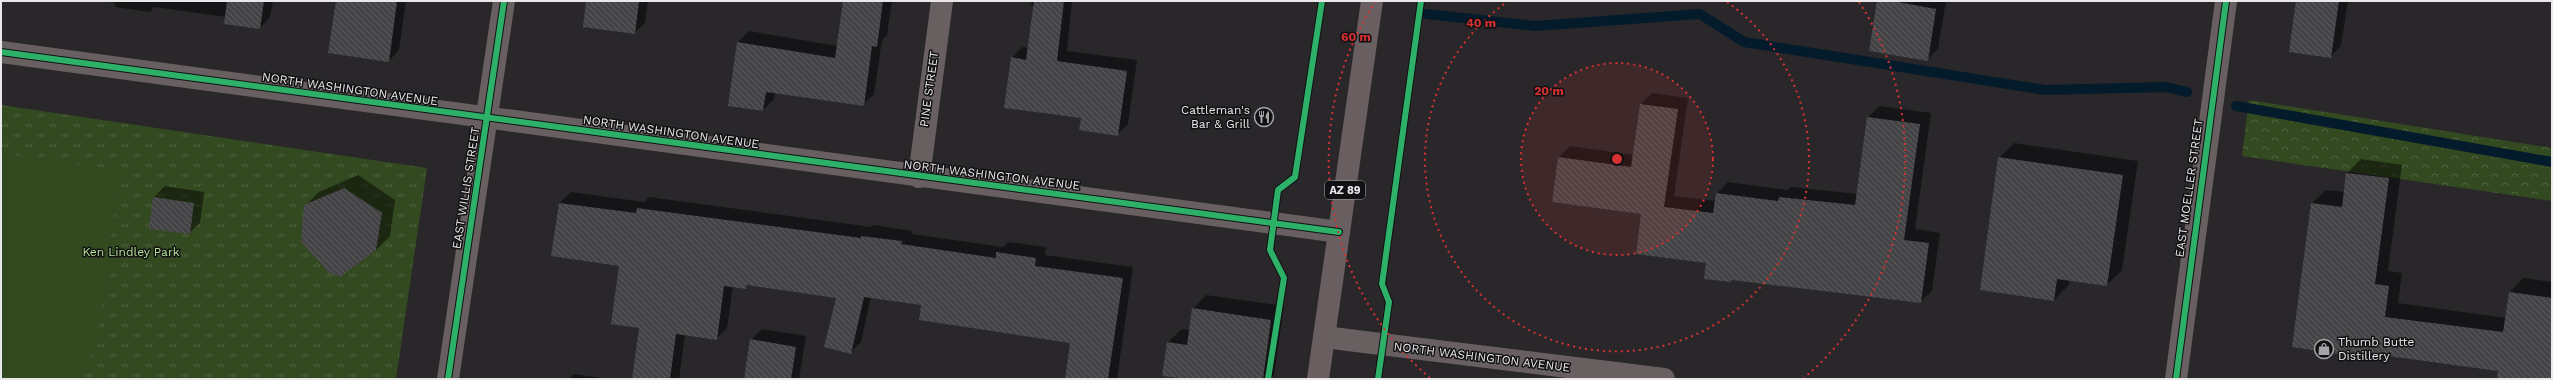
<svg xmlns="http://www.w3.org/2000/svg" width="2553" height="380" font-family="'Work Sans',sans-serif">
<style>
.forest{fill:url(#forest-crowns)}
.park{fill:url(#park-tufts)}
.garden{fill:#334a20}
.shadow{fill:#0007}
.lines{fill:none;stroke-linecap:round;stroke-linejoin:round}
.stream{stroke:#041b2c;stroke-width:10}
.building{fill:url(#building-back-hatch)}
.minor{stroke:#685f60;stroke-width:22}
.primary{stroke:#695f61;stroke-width:22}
.cycleway-casing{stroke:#111012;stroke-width:8}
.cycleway{stroke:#2db169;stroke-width:6}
.ring{fill:none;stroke:#d73232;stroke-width:2;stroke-dasharray:2 4}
.labels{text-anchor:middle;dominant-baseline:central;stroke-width:3;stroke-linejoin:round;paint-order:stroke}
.shield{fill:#111012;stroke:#a8a6a9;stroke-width:1}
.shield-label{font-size:11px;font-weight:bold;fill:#e9e7ea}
.street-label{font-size:12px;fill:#e9e7ea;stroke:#111012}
.poi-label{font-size:12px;fill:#e9e7ea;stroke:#111012;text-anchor:end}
.park-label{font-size:12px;fill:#b3e194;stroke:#111012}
.centre{fill:#d73232;stroke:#111012;stroke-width:2}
.ring-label{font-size:12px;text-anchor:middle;font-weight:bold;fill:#d73232;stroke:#111012;stroke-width:3;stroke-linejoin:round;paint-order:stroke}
</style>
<defs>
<pattern id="forest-crowns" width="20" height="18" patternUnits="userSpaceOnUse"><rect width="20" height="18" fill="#334a20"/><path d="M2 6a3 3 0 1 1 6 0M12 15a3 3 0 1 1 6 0" fill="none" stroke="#516441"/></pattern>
<pattern id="park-tufts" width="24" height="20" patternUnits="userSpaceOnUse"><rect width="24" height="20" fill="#334a20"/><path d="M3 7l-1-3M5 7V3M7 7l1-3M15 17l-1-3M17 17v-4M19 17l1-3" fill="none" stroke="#516441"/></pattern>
<pattern id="building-back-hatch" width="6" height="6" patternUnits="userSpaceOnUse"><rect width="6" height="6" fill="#444345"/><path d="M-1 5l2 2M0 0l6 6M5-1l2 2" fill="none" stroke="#5f5e60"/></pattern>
</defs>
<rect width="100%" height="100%" fill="#29272a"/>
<polygon class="forest" points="2249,100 2552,148 2552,201 2242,156"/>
<polygon class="park" points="1,105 427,168 396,379 1,379"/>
<polygon class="garden" points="1,153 119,171 99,325 83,379 1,379"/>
<g class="shadow">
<polygon points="101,1 273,1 270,17 260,28 226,17 154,7 150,12 115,7 115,3"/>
<polygon points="342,1 406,1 399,50 389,61"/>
<polygon points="587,1 648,1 645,23 634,33"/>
<polygon points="844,1 892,1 887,35 882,40 874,94 863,105 775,92 774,99 763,110 729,105 738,42 749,31 838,46"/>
<polygon points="1032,1 1072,1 1067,51 1137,60 1128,124 1117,135 1082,118 1012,58 1022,47 1029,48 1035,6 1031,5"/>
<polygon points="1878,1 1946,1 1938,49 1927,60"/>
<polygon points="2297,1 2348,1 2341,46 2330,57"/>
<polygon points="1652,93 1688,98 1674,196 1716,201 1717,193 1728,182 1787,190 1791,187 1858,194 1868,117 1880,106 1931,113 1915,229 1940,233 1932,291 1920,302 1733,279 1731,281 1642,214 1559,157 1570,146 1634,155 1641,104"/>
<polygon points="2014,143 2138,161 2122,270 2107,285 2069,280 2069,285 2054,300 1999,158"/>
<polygon points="2361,159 2402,165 2388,271 2402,273 2398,303 2506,318 2510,292 2523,278 2552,282 2552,379 2498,379 2499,370 2369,353 2365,357 2312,203 2326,190 2345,192 2347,173"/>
<polygon points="358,175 395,200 390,236 376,250 305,206 319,192"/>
<polygon points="165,186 204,192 200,223 189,233 154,197"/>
<polygon points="571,192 644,202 649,197 871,227 873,225 912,231 912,234 1003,247 1008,242 1046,247 1045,255 1133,267 1117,379 1066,379 1071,342 922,304 871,297 861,342 850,352 837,297 749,284 746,288 733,286 727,328 716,339 685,335 679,379 633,379 640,327 621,265 553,255 560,203"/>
<polygon points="1206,295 1284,306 1274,375 1270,379 1194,379 1168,342 1182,329 1190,330 1193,309"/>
<polygon points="762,329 806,336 799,379 745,379 751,340"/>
<polygon points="574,374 610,379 569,379"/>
</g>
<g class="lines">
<g class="stream">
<polyline points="1427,14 1535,26 1700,14 1744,42 2045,90 2166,87 2187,92"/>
<polyline points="2236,106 2552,162"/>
</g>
</g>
<g class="building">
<polygon points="227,1 264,1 260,29 224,24"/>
<polygon points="336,1 397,1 389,62 328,53"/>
<polygon points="586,1 639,1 635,34 583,27"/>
<polygon points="843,1 883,1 877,47 872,46 864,106 766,92 763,111 728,106 737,42 835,58"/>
<polygon points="1034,1 1064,1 1057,61 1127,71 1118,136 1079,130 1081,118 1004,108 1011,57 1026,60"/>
<polygon points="1877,1 1892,1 1936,9 1928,61 1869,51"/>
<polygon points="2296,1 2339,1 2331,58 2289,52"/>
<polygon points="1640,104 1678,109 1664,207 1713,213 1716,193 1778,201 1779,197 1855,205 1867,117 1920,124 1904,240 1929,243 1921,303 1732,280 1731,282 1704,279 1706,263 1636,254 1641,214 1552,202 1558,157 1631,167"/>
<polygon points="1998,157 2123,175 2107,286 2057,279 2054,301 1980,290"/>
<polygon points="2346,173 2389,178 2375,284 2389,286 2385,317 2503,332 2509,292 2552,298 2552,379 2497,379 2498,371 2366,353 2366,358 2292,347 2311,203 2342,207"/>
<polygon points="344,188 382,213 376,250 340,277 328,272 301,241 304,205"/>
<polygon points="153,197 194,203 190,234 149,229"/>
<polygon points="559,203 636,213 637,208 861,238 861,236 902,241 901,244 996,258 996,252 1036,258 1035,266 1123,278 1108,379 1065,379 1070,343 919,320 921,305 864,297 851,354 824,347 836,298 747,285 746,289 724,286 717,340 676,334 670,379 632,379 639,328 611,324 619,266 551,256"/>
<polygon points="1192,308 1271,320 1263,379 1187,379 1162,376 1167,342 1187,345"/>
<polygon points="750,339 796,347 791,379 744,379"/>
</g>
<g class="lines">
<g class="minor">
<polyline points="1,52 1339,232"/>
<polyline points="919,177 942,1"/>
<polyline points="1324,337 1664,379"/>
<polyline points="448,379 504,1"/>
<polyline points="2176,379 2226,1"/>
</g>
<polyline class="primary" points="1318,379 1372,1"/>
<defs>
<g id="cycleway">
<polyline points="1,52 1339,232"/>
<polyline points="448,379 504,1"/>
<polyline points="1268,379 1284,278 1270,250 1278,190 1295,177 1322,1"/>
<polyline points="1378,379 1389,302 1382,284 1421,1"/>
<polyline points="2176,379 2226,1"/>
</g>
</defs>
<use href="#cycleway" class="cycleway-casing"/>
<use href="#cycleway" class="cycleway"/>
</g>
<circle cx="1617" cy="159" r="96" fill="#d73232" fill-opacity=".12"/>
<g class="ring">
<circle cx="1617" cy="159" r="96"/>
<path d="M1727 2A192 192 0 1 1 1507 2"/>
<path d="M1430 378A288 288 0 0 1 1375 2M1859 2A288 288 0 0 1 1804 378"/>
</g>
<defs>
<symbol id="restaurant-ring" viewBox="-11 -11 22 22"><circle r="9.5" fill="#111012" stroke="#a6a4a7" stroke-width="1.5"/><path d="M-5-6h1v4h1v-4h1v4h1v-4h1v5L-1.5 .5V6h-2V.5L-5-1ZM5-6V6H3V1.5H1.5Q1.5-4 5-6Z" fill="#a6a4a7"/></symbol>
<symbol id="shop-ring" viewBox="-11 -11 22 22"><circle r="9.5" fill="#111012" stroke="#a6a4a7" stroke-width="1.5"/><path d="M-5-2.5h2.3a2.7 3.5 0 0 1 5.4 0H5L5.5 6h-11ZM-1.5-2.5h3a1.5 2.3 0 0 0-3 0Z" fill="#a6a4a7"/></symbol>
</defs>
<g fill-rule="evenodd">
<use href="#restaurant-ring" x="1253" y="106" width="22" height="22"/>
<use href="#shop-ring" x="2313" y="338" width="22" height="22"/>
</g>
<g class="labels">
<rect class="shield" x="1325" y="181" width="40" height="18" rx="3"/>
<g class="shield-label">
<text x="1345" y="190">AZ 89</text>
</g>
<g class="street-label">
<text transform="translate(350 89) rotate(8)">NORTH WASHINGTON AVENUE</text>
<text transform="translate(929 89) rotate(-82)">PINE STREET</text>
<text transform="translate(671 132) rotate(8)">NORTH WASHINGTON AVENUE</text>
<text transform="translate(992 175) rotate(7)">NORTH WASHINGTON AVENUE</text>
<text transform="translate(466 188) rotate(-81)">EAST WILLIS STREET</text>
<text transform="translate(2189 188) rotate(-82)">EAST MOELLER STREET</text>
<text transform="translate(1482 357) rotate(7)">NORTH WASHINGTON AVENUE</text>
</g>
<g class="poi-label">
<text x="1250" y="110">Cattleman's<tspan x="1250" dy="14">Bar &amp; Grill</tspan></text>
<text x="2338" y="342" text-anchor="start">Thumb Butte<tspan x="2338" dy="14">Distillery</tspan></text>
</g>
<g class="park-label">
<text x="131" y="252">Ken Lindley Park</text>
</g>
</g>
<circle cx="1617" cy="159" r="6" class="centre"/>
<g class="ring-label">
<text x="1481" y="27">40 m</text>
<text x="1356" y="41">60 m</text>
<text x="1549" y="95">20 m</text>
</g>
<rect width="2553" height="380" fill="none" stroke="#e9e7ea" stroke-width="4"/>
</svg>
